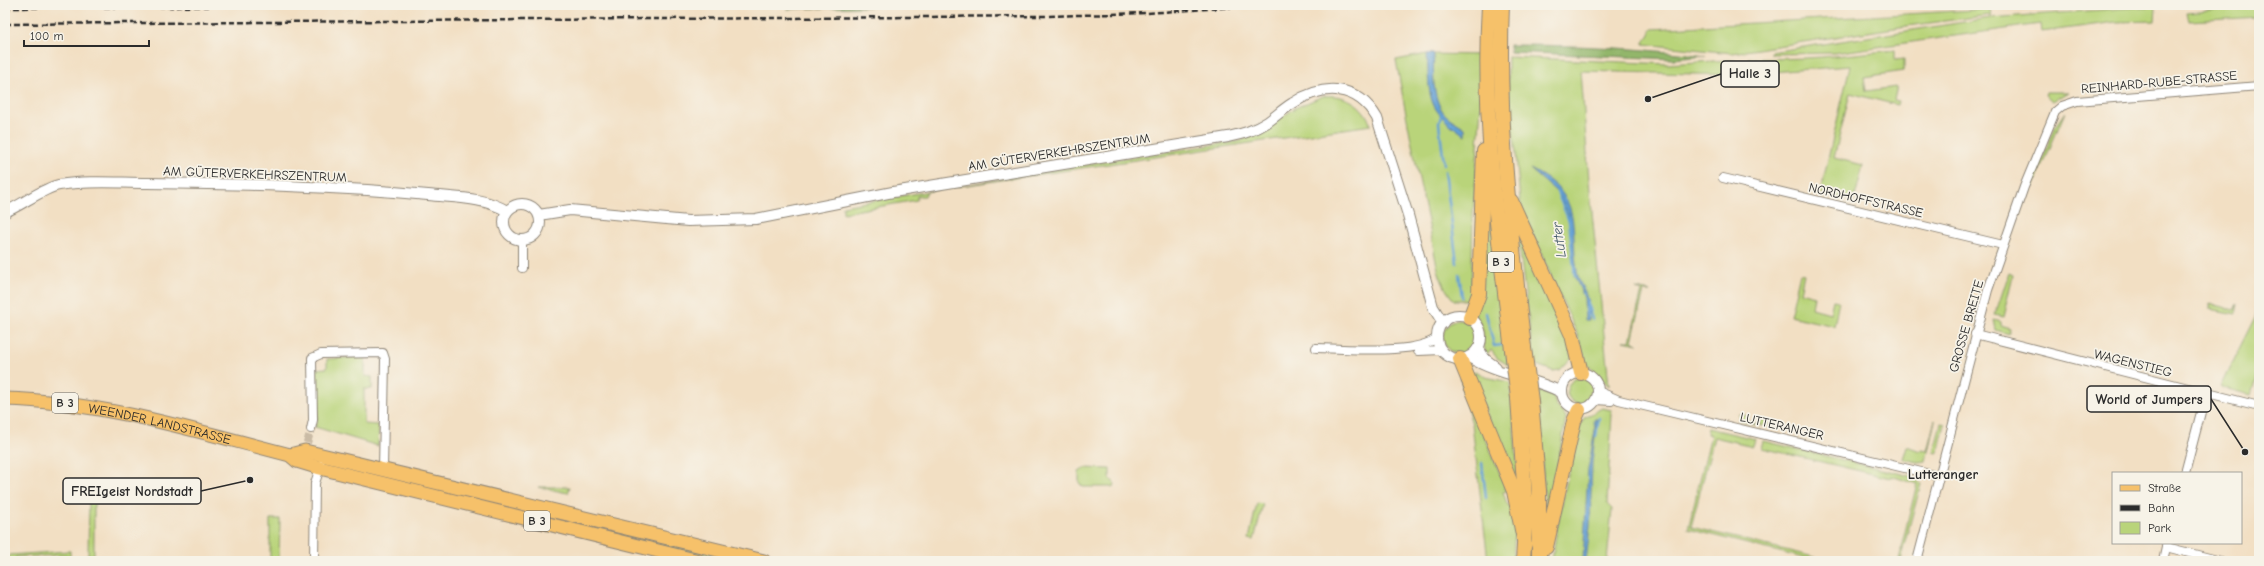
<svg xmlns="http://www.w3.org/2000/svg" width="2264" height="566" font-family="'Comic Neue',sans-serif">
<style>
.green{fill:#b9d47a;stroke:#728052}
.forest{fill:#92b66a;stroke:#5e704a}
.water{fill:#64a0d5;stroke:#486680}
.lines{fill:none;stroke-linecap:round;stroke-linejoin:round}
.stream{stroke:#64a0d5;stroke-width:2.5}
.minor-tunnel{stroke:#cabba5;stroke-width:8;stroke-dasharray:8 4;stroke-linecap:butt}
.minor-casing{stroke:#8e8577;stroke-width:10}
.tertiary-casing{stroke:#8e8577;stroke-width:12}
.primary-casing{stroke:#8e8577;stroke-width:15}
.trunk-casing{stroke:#8e8577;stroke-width:16}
.minor{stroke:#fff;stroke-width:8}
.tertiary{stroke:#fff;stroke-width:10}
.primary{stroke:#f6c16b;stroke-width:13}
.trunk{stroke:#f6c16b;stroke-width:14}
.rail{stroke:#2b2b2b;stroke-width:2.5;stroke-dasharray:6 3;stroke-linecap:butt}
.trunk-bridge-casing{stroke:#8e8577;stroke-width:16;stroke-linecap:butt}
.trunk-bridge{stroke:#f6c16b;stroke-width:14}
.labels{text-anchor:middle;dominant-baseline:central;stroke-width:3.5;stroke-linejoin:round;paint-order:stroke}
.shield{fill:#f7f3e8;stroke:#686764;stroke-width:1}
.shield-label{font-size:12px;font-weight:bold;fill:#2b2b2b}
.street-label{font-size:13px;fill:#2b2b2b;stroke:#f7f3e8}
.water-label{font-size:14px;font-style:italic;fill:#3f5466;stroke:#f7f3e8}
.neighbourhood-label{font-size:14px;font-weight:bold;fill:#2b2b2b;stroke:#f7f3e8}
.leader{fill:none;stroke:#2b2b2b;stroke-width:1.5}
.callout-dot{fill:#2b2b2b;stroke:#f7f3e8;stroke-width:1.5}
.callout{fill:#f7f3e8;stroke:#2b2b2b;stroke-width:1.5}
.callout-label{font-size:14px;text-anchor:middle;font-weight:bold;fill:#2b2b2b}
</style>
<rect width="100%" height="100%" fill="#f7f3e8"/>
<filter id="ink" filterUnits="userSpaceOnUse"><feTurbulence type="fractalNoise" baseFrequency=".025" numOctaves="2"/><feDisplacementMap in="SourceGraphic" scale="8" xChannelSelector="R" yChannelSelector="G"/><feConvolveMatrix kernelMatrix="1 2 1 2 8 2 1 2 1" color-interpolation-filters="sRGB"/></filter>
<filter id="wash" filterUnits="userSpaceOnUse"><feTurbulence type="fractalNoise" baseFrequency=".012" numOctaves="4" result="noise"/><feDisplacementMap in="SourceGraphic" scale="16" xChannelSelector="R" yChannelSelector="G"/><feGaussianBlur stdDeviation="0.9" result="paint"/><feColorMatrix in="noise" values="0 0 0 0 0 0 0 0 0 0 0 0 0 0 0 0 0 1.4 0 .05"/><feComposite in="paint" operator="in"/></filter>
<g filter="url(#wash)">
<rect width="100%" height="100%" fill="#f2dfc3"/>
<g class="green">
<polygon points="2156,6 2155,21 2116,22 2041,32 2040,24 1834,53 1771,54 1771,52 1990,18"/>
<polygon points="2259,6 2259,17 2189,21 2187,12"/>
<polygon points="1990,9 1991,15 1907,26 1732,53 1643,44 1652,29"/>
<path d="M1895,50V60L1904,59V71L1864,77L1866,91L1897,87L1894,100L1898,101L1897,105L1850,93L1834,158L1863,165L1854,201L1820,193L1850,66L1732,75L1581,71L1589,181L1609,386L1587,364L1576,331L1525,218L1520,201L1516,153L1508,101V57L1668,64L1729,60L1748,61V58C1797,61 1846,55 1895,50Z"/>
<path d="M1427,54L1481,55L1482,91L1473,215L1471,300H1454C1436,282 1435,250 1429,226C1417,171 1406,116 1396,60Z"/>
<polygon points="2046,92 2068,92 2053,101 2045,95"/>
<path d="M1323,96C1346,94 1363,104 1371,125L927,191L925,196H917V200L843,213V206L1110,160L1240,141L1264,130L1295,108Z"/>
<polygon points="2065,112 2034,186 2032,184 2056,125"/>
<path d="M1488,181L1508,365L1497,358L1491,350L1487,354C1479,341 1489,331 1475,317Z"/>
<polygon points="1517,228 1569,341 1572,357 1560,370 1553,371 1534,364"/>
<polygon points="1800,273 1804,274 1800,292 1814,296 1812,308 1830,313 1833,300 1839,301 1834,326 1790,316"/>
<polygon points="2009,273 2013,275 2003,317 1995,315"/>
<polygon points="1636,289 1650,292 1644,292 1643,295 1632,341 1638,344 1624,341 1630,341 1641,295 1642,291"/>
<polygon points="2210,304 2235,310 2238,304 2236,314 2209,309"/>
<polygon points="2259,309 2259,368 2251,395 2220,387"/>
<circle cx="1460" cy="337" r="17"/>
<polygon points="1994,320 2001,322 2001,325 2010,328 2009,334 1996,330"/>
<polygon points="358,357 365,358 365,376 372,377 372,389 364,389 364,424 379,425 378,446 315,427 317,419 315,369 327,368 327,359"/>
<polygon points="1476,371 1485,377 1510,382 1520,497 1470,373"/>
<polygon points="1461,378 1507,491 1503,492 1507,504 1513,509 1515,526 1513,561 1488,561 1472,424 1464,397"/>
<circle cx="1580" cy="391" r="13"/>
<polygon points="1537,391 1553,395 1556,405 1566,417 1549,515 1546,515"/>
<polygon points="1602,408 1611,410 1612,414 1607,504 1612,509 1607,561 1552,561 1557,528 1577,432 1584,418"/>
<polygon points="1739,414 1748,416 1747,421 1759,424 1760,419 1769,421 1768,427 1738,420"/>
<polygon points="1935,420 1926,461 1918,462 1903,459 1907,446 1920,451 1921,450 1927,451"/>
<polygon points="1941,423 1945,424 1938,453 1934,452"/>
<polygon points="1708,428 1755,439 1753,446 1714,437 1691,527 1830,561 1815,561 1688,529 1711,435 1707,434"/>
<polygon points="1764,441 1914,477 1921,484 1900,560 1898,560 1917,484 1891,476 1890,478 1762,448"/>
<polygon points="1085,468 1110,469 1110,478 1115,484 1114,487 1083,487 1079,483 1079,472"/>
<polygon points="422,486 742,561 728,561 696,555 421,489"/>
<polygon points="538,487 570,487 568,493"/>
<polygon points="89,500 94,500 94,555 88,555"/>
<polygon points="1257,503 1263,504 1254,540 1249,539"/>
<polygon points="270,519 280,519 279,561 270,561"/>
<polygon points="70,551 70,561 68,561 67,555 16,557 16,561 9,561 9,555"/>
</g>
<g class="forest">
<polygon points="787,5 935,5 787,9"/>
<path d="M1510,45C1576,45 1640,48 1706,56L1673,59L1510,52Z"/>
</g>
<g class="water">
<path d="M1427,54H1434C1433,71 1432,98 1444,113C1449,119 1458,123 1465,128V135C1425,109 1430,98 1427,54Z"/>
<path d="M1530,169C1587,197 1568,227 1578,276C1579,283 1585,291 1587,298C1589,305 1588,313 1589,320H1585L1584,298L1575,277L1568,213L1559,194Z"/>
<polygon points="1594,419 1597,419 1592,462 1590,526 1586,561 1583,561 1588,470 1595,430"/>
</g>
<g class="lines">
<g class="stream">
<polyline points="1441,116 1439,123 1444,164"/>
<polyline points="1445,171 1457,263"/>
<polyline points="1557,192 1569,221 1575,276"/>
<polyline points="1459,274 1462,297"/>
<polyline points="1587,303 1592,319"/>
<polyline points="1486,313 1494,346 1502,345"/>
<polyline points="1596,436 1599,418"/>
<polyline points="1482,463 1486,498"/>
</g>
</g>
</g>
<g filter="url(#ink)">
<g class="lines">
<polyline class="minor-tunnel" points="307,443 311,429"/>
<defs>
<g id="minor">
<polyline points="1723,178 2003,245"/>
<polyline points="522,268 522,240"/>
<polyline points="1975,334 2259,406"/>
<path d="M1316,348C1345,348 1416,356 1438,337"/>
<polyline points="1418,351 1442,350"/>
<polyline points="1598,391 1619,400 1938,476"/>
<polyline points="1596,400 1611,401"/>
<polyline points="311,429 313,420 312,358 321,354 383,353 385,359 383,470"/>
<polyline points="2185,473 2206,393"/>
<polyline points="2166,547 2221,561"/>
<polyline points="314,561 315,483 321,465"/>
<polyline points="1917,561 1988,290 2024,187 2055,112 2062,106 2077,101 2259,86"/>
<polyline points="2163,561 2167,543"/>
</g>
<g id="tertiary">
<circle cx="522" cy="222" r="18"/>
<path d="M5,212C22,205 43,188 59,185C87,180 118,183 147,183C240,184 335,186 428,195C455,198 484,197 507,211"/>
<path d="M539,215L570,210L688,221L756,219L893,192L1228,137C1241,134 1254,131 1266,123C1275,117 1283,109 1293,103C1324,83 1357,84 1377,118L1408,215L1433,307L1443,323"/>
<circle cx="1459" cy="337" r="22"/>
<polyline points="1478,348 1485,359 1496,367"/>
<path d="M1469,357C1498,375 1531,377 1561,392"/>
<circle cx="1580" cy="391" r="18"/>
</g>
<g id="primary">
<path id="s1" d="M5,399C103,402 196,431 290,455L297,461L320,468L699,561"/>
<polyline points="290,455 305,451 764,561"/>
</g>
<g id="trunk">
<path d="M1489,5C1482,120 1498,236 1512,350"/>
<path d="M1502,5C1497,120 1511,234 1524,348"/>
<polyline points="1511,201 1572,335 1581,373"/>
<polyline points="1470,318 1479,294 1484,151"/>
<polyline points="1460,359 1514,491 1525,544"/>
<polyline points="1518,398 1526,512 1523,561"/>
<polyline points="1531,401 1539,491 1539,561"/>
<polyline points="1546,547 1574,421 1579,410"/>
</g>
</defs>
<use href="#minor" class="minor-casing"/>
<use href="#tertiary" class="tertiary-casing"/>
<use href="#primary" class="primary-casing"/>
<use href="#trunk" class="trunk-casing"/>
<use href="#minor" class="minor"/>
<use href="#tertiary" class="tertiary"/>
<use href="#primary" class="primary"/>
<use href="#trunk" class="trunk"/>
<g class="rail">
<polyline points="1144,7 1174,5"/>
<polyline points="5,8 469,5"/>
<polyline points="5,24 1046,16 1147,13 1266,5"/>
</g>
<defs>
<g id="trunk-bridge">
<polyline points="1524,348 1531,401"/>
<polyline points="1512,350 1518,398"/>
</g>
</defs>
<use href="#trunk-bridge" class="trunk-bridge-casing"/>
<use href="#trunk-bridge" class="trunk-bridge"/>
</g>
</g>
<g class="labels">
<g class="shield">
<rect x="1488" y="252" width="26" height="20" rx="3"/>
<rect x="52" y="393" width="26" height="20" rx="3"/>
<rect x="524" y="511" width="26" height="20" rx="3"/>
</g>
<g class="shield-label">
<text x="1501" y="262">B 3</text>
<text x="65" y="403">B 3</text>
<text x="537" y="521">B 3</text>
</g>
<g class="street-label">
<text transform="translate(2159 82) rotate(-5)">REINHARD-RUBE-STRASSE</text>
<text transform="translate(1059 152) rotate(-9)">AM GÜTERVERKEHRSZENTRUM</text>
<text transform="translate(255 174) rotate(2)">AM GÜTERVERKEHRSZENTRUM</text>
<text transform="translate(1866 200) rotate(13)">NORDHOFFSTRASSE</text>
<text transform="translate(1966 326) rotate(-74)">GROSSE BREITE</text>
<text transform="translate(2133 363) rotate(14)">WAGENSTIEG</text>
<text stroke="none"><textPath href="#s1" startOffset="157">WEENDER LANDSTRASSE</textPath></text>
<text transform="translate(1782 426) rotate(13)">LUTTERANGER</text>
</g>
<g class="water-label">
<text transform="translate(1559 240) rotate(-97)">Lutter</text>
</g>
<g class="neighbourhood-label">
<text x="1943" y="474">Lutteranger</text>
</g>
</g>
<path class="leader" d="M1648 99L1721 74M2245 452L2211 399M250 480L201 491"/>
<g class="callout-dot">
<circle cx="1648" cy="99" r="4"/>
<circle cx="2245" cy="452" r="4"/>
<circle cx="250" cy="480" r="4"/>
</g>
<g class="callout">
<rect x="1721" y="61" width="58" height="26" rx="4"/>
<rect x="2087" y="386" width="124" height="26" rx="4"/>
<rect x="63" y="478" width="138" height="26" rx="4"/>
</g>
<g class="callout-label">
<text x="1750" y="78">Halle 3</text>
<text x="2149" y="404">World of Jumpers</text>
<text x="132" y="496">FREIgeist Nordstadt</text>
</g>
<rect width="2264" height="566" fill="none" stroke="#f7f3e8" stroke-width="20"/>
<rect x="2112" y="472" width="130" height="72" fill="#f7f3e8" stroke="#a5a39c"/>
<rect x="2120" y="485" width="20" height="6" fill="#f6c16b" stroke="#a5a39c"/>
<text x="2148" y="492" font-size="12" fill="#2b2b2b">Straße</text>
<rect x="2120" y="505" width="20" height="6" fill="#2b2b2b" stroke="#a5a39c"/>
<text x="2148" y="512" font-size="12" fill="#2b2b2b">Bahn</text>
<rect x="2120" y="522" width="20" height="12" fill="#b9d47a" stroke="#a5a39c"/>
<text x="2148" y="532" font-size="12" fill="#2b2b2b">Park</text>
<path d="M24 40v6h125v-6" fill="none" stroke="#2b2b2b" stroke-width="2"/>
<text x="30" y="40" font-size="12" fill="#2b2b2b" stroke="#f7f3e8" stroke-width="3" paint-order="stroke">100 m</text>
</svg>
